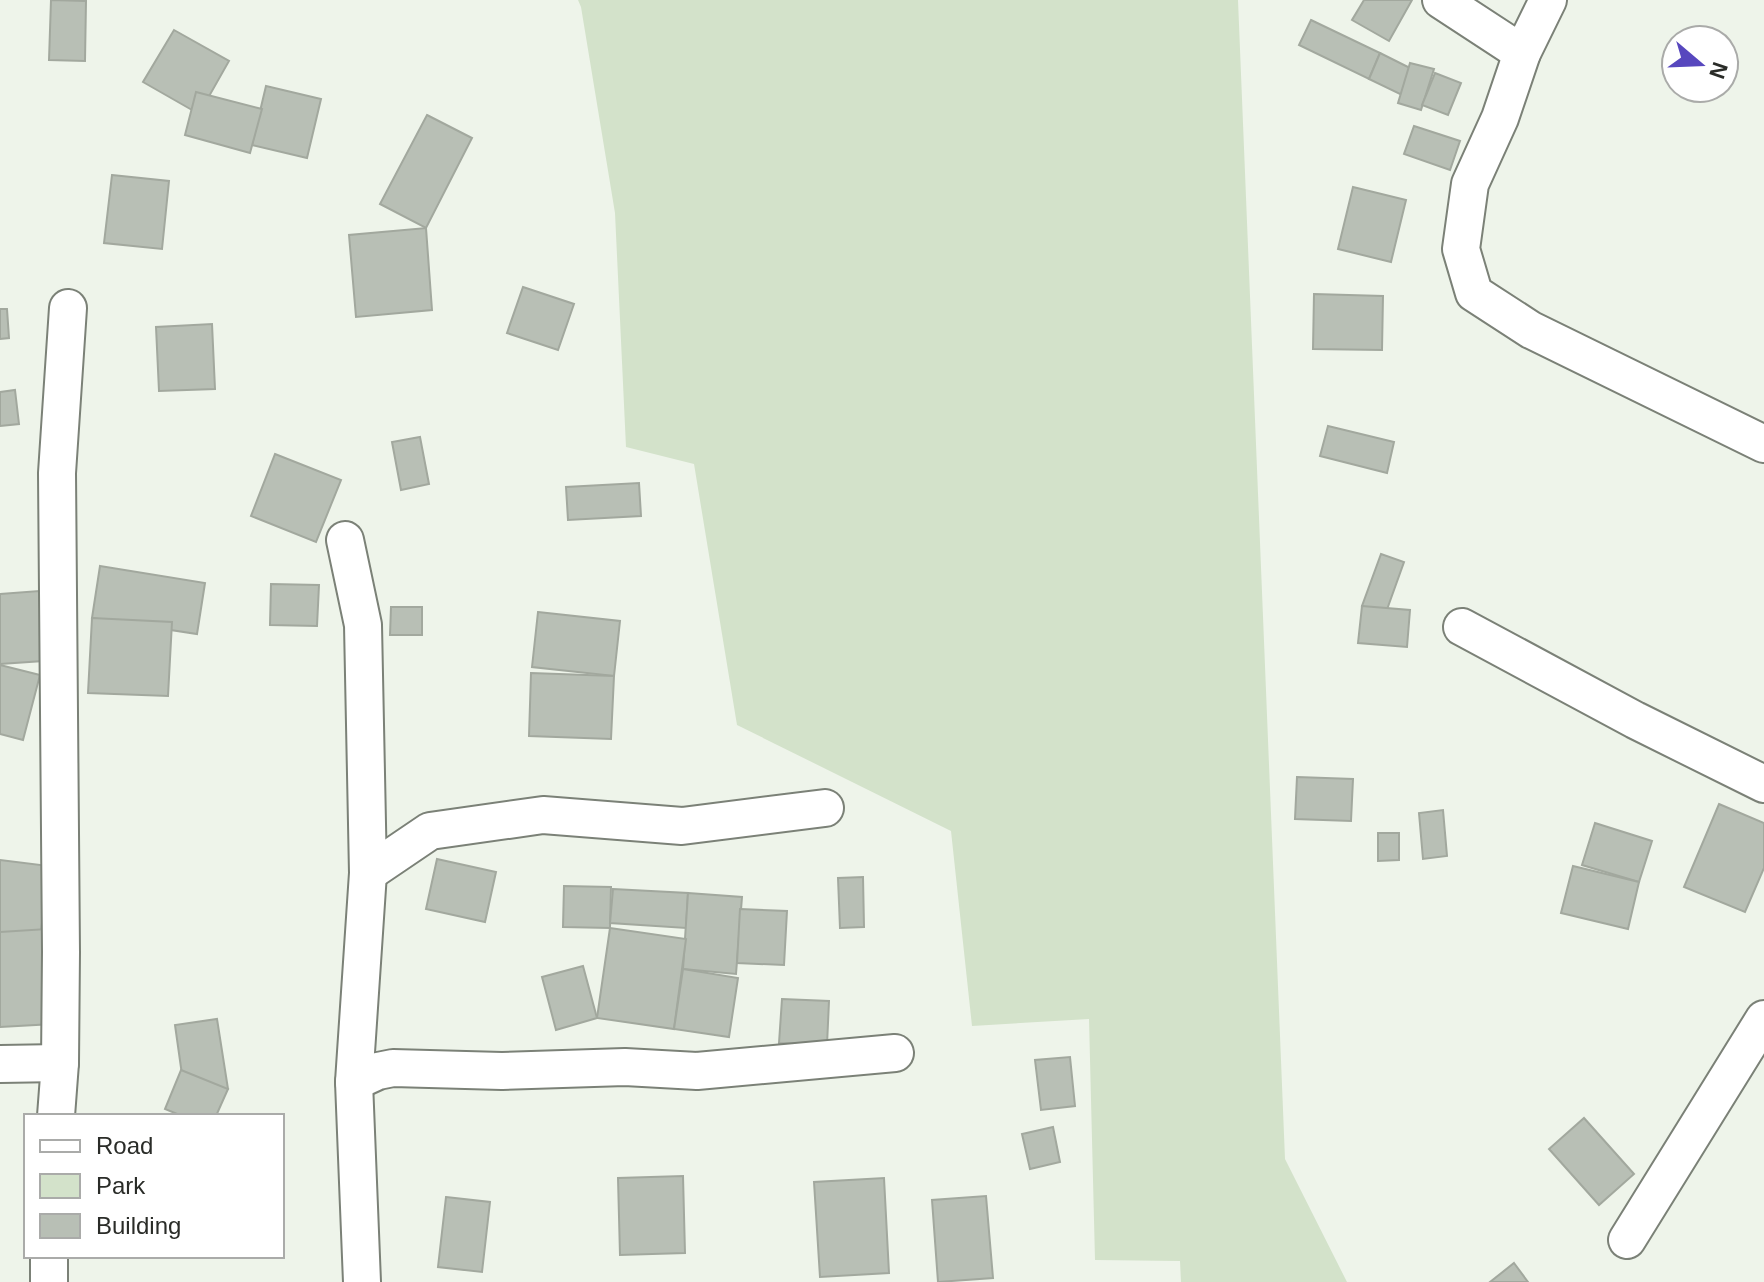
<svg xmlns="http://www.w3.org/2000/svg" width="1764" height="1282" font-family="Arial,sans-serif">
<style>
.green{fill:#d3e2ca}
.building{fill:#b8bfb5;stroke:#a2a89e;stroke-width:2}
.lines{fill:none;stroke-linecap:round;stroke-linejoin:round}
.minor-casing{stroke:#7b8177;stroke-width:40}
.minor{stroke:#fff;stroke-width:36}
</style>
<rect width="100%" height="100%" fill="#eef4ea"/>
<polygon class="green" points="578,0 1238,0 1285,1159 1347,1282 1181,1282 1180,1261 1095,1260 1089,1019 972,1026 951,831 737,725 694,464 626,447 615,213 581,7"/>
<g class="building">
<polygon points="51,0 86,1 85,61 49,60"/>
<polygon points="1364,0 1412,0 1389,41 1352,20"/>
<polygon points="1311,20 1380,53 1369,79 1299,45"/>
<polygon points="174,30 229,61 199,114 143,82"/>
<polygon points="1380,53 1414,70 1402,95 1369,79"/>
<polygon points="1410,63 1434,69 1421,110 1398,103"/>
<polygon points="1435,73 1461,83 1448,115 1422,105"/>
<polygon points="266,86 321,99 307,158 252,145"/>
<polygon points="196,92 262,109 250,153 185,135"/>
<polygon points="427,115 472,138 426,228 380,204"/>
<polygon points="1414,126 1460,141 1450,170 1404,154"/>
<polygon points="112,175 169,181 162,249 104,243"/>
<polygon points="1353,187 1406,200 1391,262 1338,249"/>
<polygon points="426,228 432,310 356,317 349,235"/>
<polygon points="523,287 574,304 558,350 507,333"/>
<polygon points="1314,294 1383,296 1382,350 1313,349"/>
<polygon points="0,309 7,309 9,338 0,339"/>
<polygon points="212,324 215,389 159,391 156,327"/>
<polygon points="15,390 19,424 0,426 0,392"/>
<polygon points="1328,426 1394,442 1387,473 1320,456"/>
<polygon points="420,437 429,484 401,490 392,442"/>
<polygon points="275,454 341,480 316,542 251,516"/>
<polygon points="639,483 641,516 568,520 566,487"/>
<polygon points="1381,554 1404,562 1385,615 1362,606"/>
<polygon points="100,566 205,583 197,634 92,618"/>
<polygon points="271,584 319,585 317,626 270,625"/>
<polygon points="39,591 43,661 0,664 0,594"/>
<polygon points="1362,606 1410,610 1407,647 1358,643"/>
<polygon points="391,607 422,607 422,635 390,635"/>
<polygon points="538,612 620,621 614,676 532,667"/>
<polygon points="92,618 172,622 168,696 88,693"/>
<polygon points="0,665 40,675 23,740 0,734"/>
<polygon points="531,673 614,676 611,739 529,736"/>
<polygon points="1297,777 1353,779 1351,821 1295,819"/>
<polygon points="1719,804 1764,823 1764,868 1745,912 1684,887"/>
<polygon points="1443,810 1447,856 1423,859 1419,813"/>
<polygon points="1595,823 1652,841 1639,882 1582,865"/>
<polygon points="1378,833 1399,833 1399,860 1378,861"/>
<polygon points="437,859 496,872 485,922 426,909"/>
<polygon points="0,860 49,866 40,939 0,934"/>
<polygon points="1573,866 1639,882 1628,929 1561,913"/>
<polygon points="863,877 864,927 840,928 838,878"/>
<polygon points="564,886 611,887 610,928 563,927"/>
<polygon points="613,889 688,893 686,928 610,923"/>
<polygon points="688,893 742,897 736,974 683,969"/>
<polygon points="740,909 787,911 784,965 737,963"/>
<polygon points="610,928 686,939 674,1029 597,1018"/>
<polygon points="47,929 53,1024 0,1027 0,932"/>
<polygon points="583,966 597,1018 556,1030 542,977"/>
<polygon points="683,969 738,978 729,1037 674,1029"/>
<polygon points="782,999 829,1001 827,1045 779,1043"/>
<polygon points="217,1019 228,1089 185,1096 175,1025"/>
<polygon points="1070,1057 1075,1106 1041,1110 1035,1060"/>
<polygon points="181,1070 228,1089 216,1116 182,1116 165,1109"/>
<polygon points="1584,1118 1634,1174 1599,1205 1549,1149"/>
<polygon points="1053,1127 1060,1162 1030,1169 1022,1134"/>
<polygon points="683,1176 685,1253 620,1255 618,1178"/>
<polygon points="884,1178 889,1273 820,1277 814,1182"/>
<polygon points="986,1196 993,1278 938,1282 932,1200"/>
<polygon points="446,1197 490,1202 482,1272 438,1267"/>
<polygon points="1514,1263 1528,1282 1490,1282"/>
</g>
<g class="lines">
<defs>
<g id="minor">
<polyline points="1441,0 1522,53"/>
<polyline points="1548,0 1522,53 1500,118 1470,184 1461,249 1474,293 1531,330 1764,444"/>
<polyline points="345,540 363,625 368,873 354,1082 362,1282"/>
<polyline points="1462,627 1635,720 1764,784"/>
<polyline points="368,873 430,831 543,815 682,826 825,808"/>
<polyline points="0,1064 60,1063"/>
<polyline points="354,1082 378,1071 393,1068 502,1071 625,1067 697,1071 895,1053"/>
<polyline points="56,1116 60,1063 61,952 57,473 68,308"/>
<polyline points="1627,1240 1764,1019"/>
<polyline points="49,1256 49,1282"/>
</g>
</defs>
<use href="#minor" class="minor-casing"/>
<use href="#minor" class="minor"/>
</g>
<rect x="24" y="1114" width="260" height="144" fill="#ffffff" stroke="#aaaba9" stroke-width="2"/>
<rect x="40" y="1140" width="40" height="12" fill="#ffffff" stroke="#aaaba9" stroke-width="2"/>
<text x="96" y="1154" font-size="24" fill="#2a2c28">Road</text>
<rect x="40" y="1174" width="40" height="24" fill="#d3e2ca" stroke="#aaaba9" stroke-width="2"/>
<text x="96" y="1194" font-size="24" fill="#2a2c28">Park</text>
<rect x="40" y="1214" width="40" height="24" fill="#b8bfb5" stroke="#aaaba9" stroke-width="2"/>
<text x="96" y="1234" font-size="24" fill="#2a2c28">Building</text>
<g transform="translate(1700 64) rotate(109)"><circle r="38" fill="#ffffff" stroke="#aaaba9" stroke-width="2"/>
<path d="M0-6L14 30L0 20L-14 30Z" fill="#5747be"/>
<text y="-12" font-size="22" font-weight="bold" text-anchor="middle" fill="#2a2c28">N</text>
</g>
</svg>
